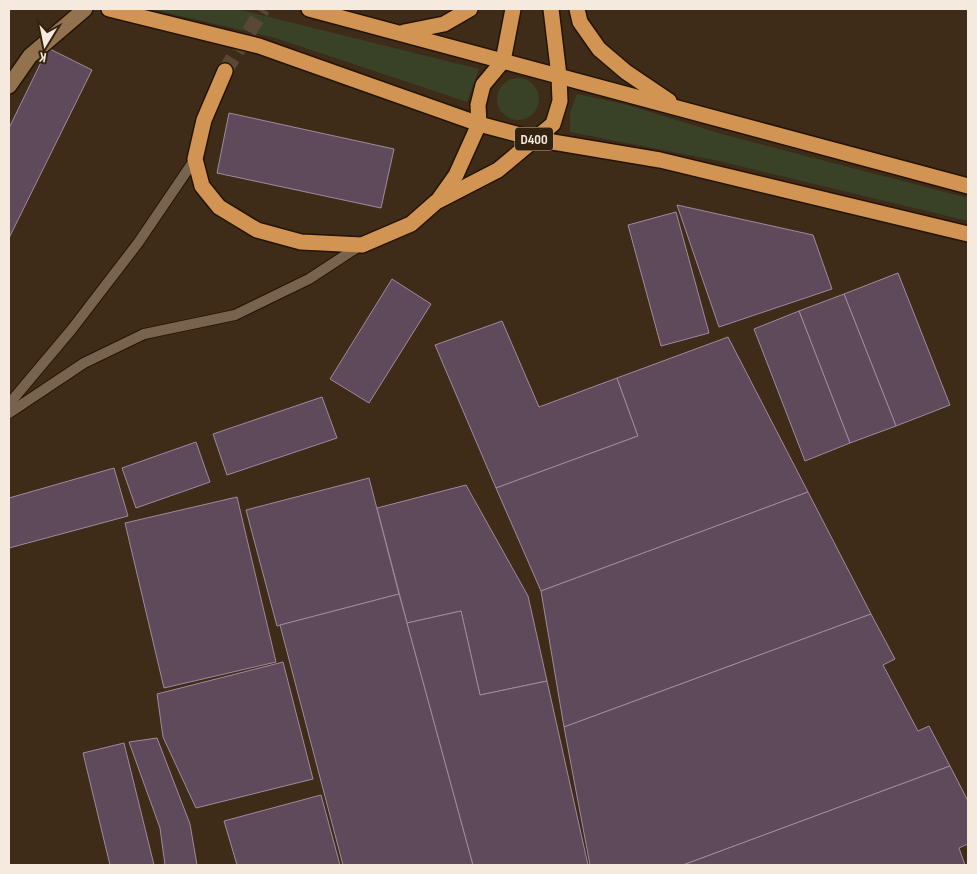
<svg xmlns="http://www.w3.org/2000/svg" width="977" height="874" font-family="'Sofia Sans Condensed',sans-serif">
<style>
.green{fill:#394127}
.building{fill:#5f4a5c;stroke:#a1899e}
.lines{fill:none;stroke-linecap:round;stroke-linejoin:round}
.highway-tunnel{stroke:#5a4836;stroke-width:15;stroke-dasharray:15 8;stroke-linecap:butt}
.lane-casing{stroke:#241402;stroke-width:12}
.secondary-casing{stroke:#241402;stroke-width:18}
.highway-casing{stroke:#241402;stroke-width:18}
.lane{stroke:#77634e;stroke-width:10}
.secondary{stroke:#92724f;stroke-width:15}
.highway{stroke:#d29452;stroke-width:15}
.labels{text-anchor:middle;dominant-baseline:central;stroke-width:5;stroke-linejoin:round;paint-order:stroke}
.shield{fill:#33220f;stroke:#bcaea0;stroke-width:1}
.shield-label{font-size:14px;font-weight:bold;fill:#f6eade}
</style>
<rect width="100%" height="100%" fill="#3e2c18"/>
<g class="green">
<polygon points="150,9 237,9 479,69 467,102 275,38"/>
<circle cx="518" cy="99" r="21"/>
<polygon points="577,94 624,104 722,134 968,198 968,221 714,160 570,132 570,112"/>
</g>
<g class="building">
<polygon points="48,48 92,70 9,238 9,128"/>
<polygon points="229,113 394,149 381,208 217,173"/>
<polygon points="677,205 813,235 832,289 719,327"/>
<polygon points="676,212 709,333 661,346 628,225"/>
<polygon points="898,273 950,405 896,426 844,294"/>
<polygon points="392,279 431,304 369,403 330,379"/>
<polygon points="844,294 896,426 850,443 799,311"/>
<polygon points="799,311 850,443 805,461 754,329"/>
<polygon points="502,321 539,407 617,378 638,436 496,488 435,345"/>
<polygon points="728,337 808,492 541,591 496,488 638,436 617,378"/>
<polygon points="322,397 337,438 227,475 213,434"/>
<polygon points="196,442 210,482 136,508 122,468"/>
<polygon points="114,468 128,516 9,548 9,498"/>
<polygon points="369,478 399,594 277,626 246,510"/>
<polygon points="466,485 528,596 547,681 480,695 461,611 407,623 377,508"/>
<polygon points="808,492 871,614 564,727 541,591"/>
<polygon points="237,497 276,662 164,688 125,523"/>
<polygon points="399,594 407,623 473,865 343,865 280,625"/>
<polygon points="461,611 480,695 547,681 588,865 473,865 407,623"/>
<polygon points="871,614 895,659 883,665 918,731 929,726 950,766 683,865 590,865 564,727"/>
<polygon points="283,662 313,779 196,808 163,737 157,694"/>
<polygon points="157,738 190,824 197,865 165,865 160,828 129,742"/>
<polygon points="124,743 154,865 110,865 83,753"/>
<polygon points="950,766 968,801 968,844 959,848 965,865 683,865"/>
<polygon points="321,795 340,865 237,865 224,821"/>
</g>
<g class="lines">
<polyline class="highway-tunnel" points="225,71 263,9"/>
<defs>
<g id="lane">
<polyline points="9,404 72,329 138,243 195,159"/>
<polyline points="9,413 84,363 144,334 235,315 309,279 361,245"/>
</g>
<polyline id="secondary" points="9,86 30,56 85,9"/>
<g id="highway">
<polyline points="109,9 259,46 479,124 535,139 660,160 968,234"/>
<polyline points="309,9 968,186"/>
<polyline points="577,9 580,22 599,49 626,72 669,101"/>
<polyline points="404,32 444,24 470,9"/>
<polyline points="225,71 204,120 195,159 202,186 219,207 257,230 301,242 362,245 411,224 436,202 498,170 553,124 560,101 559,76 551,9"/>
<polyline points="439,199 456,175 479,124 478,105 483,85 503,61 513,9"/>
</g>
</defs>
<use href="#lane" class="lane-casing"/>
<use href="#secondary" class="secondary-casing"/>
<use href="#highway" class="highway-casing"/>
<use href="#lane" class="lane"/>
<use href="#secondary" class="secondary"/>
<use href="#highway" class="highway"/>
</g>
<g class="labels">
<rect class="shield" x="515" y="127.5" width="38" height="23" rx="4"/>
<g class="shield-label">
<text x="534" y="139">D400</text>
</g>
</g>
<rect width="977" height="874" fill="none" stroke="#f6eade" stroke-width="20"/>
<g transform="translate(45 45) rotate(190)" stroke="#33220f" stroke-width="4" paint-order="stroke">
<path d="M0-4L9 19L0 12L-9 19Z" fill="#f6eade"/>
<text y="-8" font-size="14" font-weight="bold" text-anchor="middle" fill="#f6eade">K</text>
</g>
</svg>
